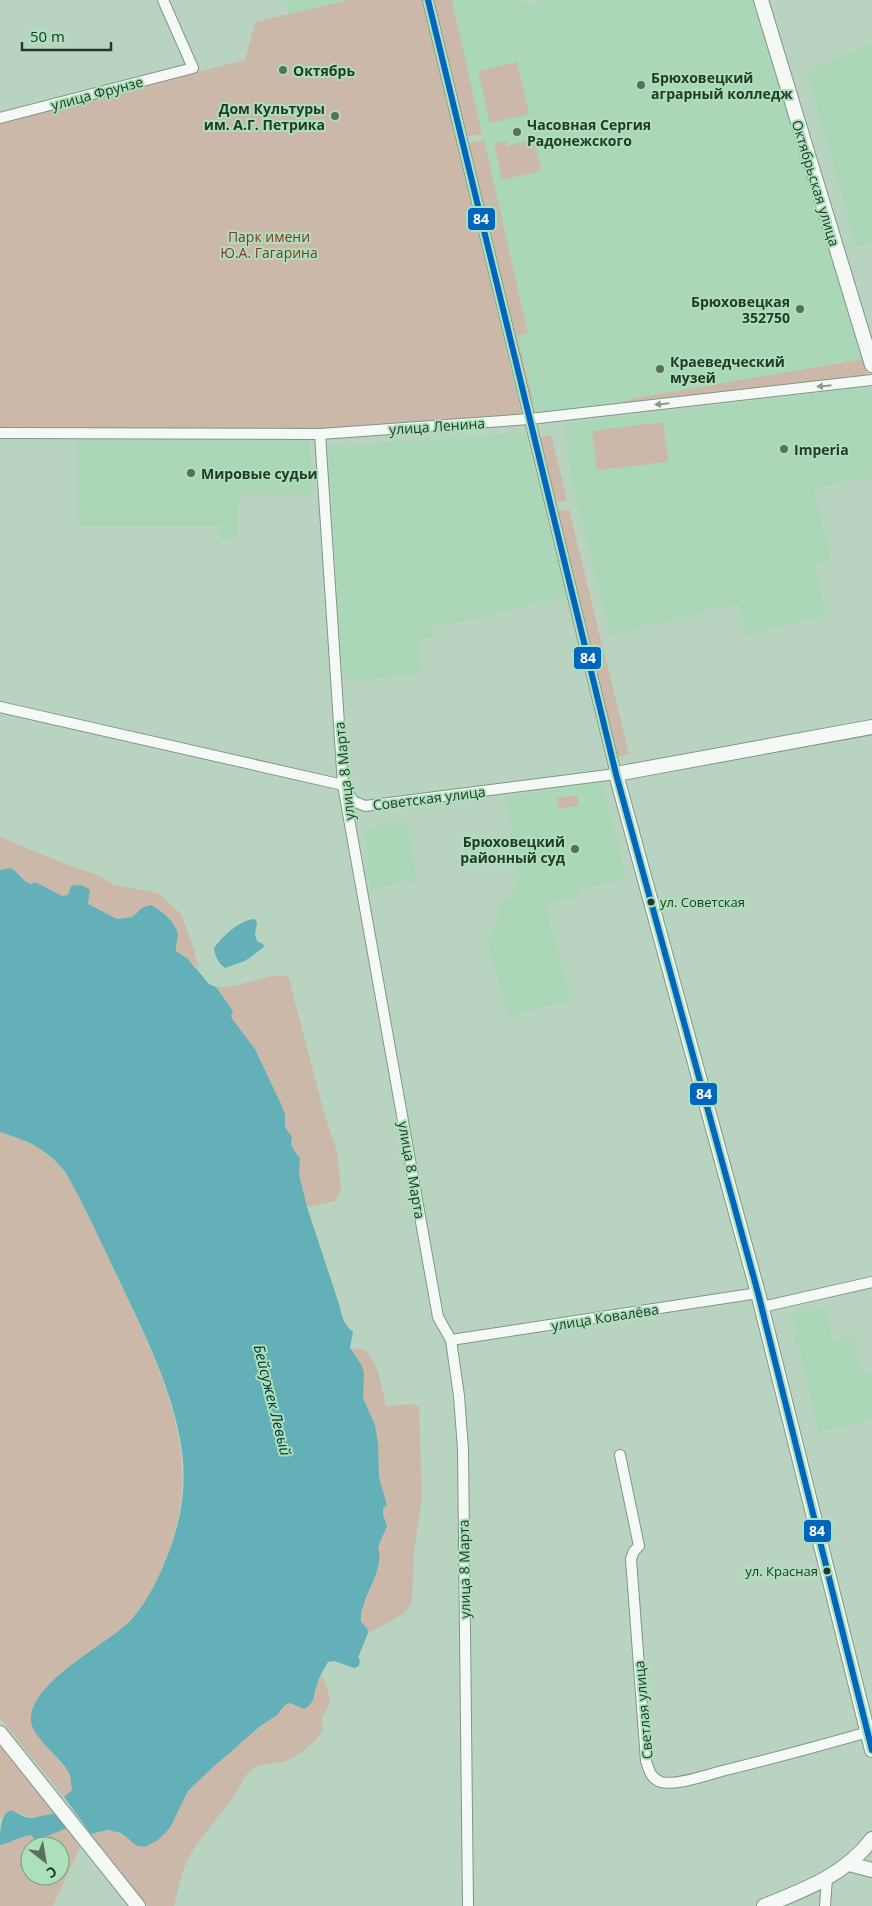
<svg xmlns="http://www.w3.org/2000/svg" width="872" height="1906" font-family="'Open Sans',sans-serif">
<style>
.built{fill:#aad7b7}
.green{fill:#cbb8a8;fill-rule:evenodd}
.water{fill:#64b0b8}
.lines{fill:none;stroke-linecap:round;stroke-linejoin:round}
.street-casing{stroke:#809687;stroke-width:12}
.secondary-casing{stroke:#809687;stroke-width:16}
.street{stroke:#f4f9f6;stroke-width:10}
.secondary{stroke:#f4f9f6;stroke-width:14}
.bus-1-casing{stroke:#ace0bb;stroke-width:10}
.bus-1{stroke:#0065bd;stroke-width:6}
.oneway{fill:#8c9990}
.poi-dot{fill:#586f5f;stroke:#ace0bb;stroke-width:2}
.bus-dot{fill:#24392b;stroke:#ace0bb;stroke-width:2}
.labels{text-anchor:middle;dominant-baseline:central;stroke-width:4;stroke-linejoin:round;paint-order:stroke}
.bus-label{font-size:13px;fill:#24392b;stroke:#ace0bb;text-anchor:start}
.poi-label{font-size:14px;font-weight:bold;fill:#24392b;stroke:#ace0bb;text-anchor:start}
.street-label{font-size:14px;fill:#24392b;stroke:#ace0bb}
.park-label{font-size:14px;fill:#8c3522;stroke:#ace0bb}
.water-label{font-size:15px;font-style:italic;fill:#013039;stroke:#ace0bb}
.line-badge{stroke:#ace0bb;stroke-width:2}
.badge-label{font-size:14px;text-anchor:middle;font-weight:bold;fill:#fff}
</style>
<rect width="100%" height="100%" fill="#b8d4c0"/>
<g class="built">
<polygon points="285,0 349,0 289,14"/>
<polygon points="452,0 508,0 509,3 529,0 530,5 541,3 541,0 753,0 868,378 532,416 528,400 533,399 517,335 528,333"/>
<polygon points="872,43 872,242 856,246 807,72"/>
<polygon points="870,387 872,396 872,477 814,488 831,558 815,567 827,614 746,634 738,603 610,635 570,474 564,423"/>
<polygon points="525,433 566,596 447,624 434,625 434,637 419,638 421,674 343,680 328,447"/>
<polygon points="78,437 310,438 313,494 239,494 238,540 219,540 219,525 78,525"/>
<polygon points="602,783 627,878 582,888 577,896 545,903 571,999 508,1016 487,941 500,915 498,909 519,880 505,796"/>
<polygon points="384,823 385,827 407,823 417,880 370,888 364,852 367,851 363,831 378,828 378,824"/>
<polygon points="826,1307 833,1341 853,1336 861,1373 872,1371 872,1419 818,1431 799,1348 795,1348 793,1337 797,1336 792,1314"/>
</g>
<g class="green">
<polygon points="349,0 422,0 522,415 319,429 0,428 0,123 245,60 255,22"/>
<polygon points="431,0 452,0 482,134 465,137"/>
<polygon points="517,62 529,114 490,123 478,71"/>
<polygon points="534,139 541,171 502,180 494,143 505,141 507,146"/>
<polygon points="484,140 528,333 517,336 533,399 528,400 466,144"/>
<polygon points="863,359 868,378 626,405 625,400"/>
<polygon points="663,422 668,462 597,470 592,431"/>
<polygon points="551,435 567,500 554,503 538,438"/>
<polygon points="569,509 629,754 617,757 556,512"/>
<polygon points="577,795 579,805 559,809 557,798"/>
<path d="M0,837L75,868L98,875L114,885L158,893L181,914L193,947L199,969L188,959L175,951C175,945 178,941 178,935C178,924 163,915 156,908H142L131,917L117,919L88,904L90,890L70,891L67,895L62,896L43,886L26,882L14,870L10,868L0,870Z"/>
<path d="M273,976H288L326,1119L337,1152L341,1189L336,1201L307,1207L299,1174L300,1158L295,1152L291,1144L292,1137L285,1127V1114L255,1049L237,1028L231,1016L233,1011L216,987C236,989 253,979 273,976Z"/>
<path d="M0,1132C28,1141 47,1148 66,1173C87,1211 105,1252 124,1291C166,1380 206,1464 165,1561C157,1582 146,1602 131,1619C109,1645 74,1658 51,1683C49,1685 45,1688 44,1691C40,1698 39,1727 38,1736L70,1774L72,1790L64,1797L0,1718Z"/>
<path d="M350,1348C354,1349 362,1349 365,1351C378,1359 383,1392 386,1406L412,1404L419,1407L422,1498L414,1551L412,1602L406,1612L395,1619L368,1633L367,1628L361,1622L363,1605L370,1591L378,1547L387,1526L383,1515V1508L387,1505L379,1477L378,1443L375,1425L363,1398V1387Z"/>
<path d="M322,1675C328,1695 335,1699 322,1718C322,1723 323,1728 321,1733C318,1741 294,1758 286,1761C275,1765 263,1762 253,1769C243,1775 240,1788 233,1797C219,1818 200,1836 188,1859C181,1873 178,1890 174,1906H148L91,1834C109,1829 116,1828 130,1841L170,1828L188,1791L211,1769L259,1727L277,1715L285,1705L290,1703L298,1707L316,1686Z"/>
<path d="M0,1742L56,1813C42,1816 30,1821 18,1812L0,1818Z"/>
<path d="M67,1828L81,1845L53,1906H0V1845C11,1843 20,1836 31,1835L34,1838L50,1835ZM30,1846H60V1876H30Z"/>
</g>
<g class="water">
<path d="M10,868L14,870L26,882L31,884L35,882L43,886L62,896L68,895L71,886C79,884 84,885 90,890L88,904L117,919L132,917L142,908L150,905C160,909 177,923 178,935C178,940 175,945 176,951L188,959L209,984L216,987L233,1011L231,1016L233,1020L255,1049L280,1102L285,1114V1127L292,1137L291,1144L295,1152L300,1158L299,1174L307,1207L340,1307C342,1318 344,1324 353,1332L350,1348L362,1366L364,1373L363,1398L375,1425L378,1443L379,1477L387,1505L383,1508V1515L387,1526L378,1547C386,1570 359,1599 361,1622L367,1628L368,1633L358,1658L360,1660L359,1666L354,1668L334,1661L328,1662C324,1669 319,1677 317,1685C312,1697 317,1701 304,1709L290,1703L285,1705L277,1715L259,1727L211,1769L188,1791L170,1828L158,1840L145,1847L137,1846L121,1833L107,1830L91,1834L64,1797L72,1790C71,1785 71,1780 70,1775C64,1759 28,1736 31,1717C35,1679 103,1647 129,1622C144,1606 156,1584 164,1564C178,1532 186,1497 183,1461C178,1401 147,1339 121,1284C103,1247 86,1209 66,1173C47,1148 28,1141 0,1132V870Z"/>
<path d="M255,919L257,923L255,934L257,941L263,944L264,947L245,961L225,968C218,963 215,956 214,948C223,936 239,920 255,919Z"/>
<path d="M11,1810L25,1817L32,1818L56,1813L67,1828L50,1835L34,1839L31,1835C20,1836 11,1843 0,1845C0,1832 0,1814 11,1810Z"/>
</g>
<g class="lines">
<defs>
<g id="street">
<polyline points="0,118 193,68 163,0"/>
<polyline points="0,433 320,434 530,419 872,380"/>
<polyline points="320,434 343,785 438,1317 451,1340 459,1396 463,1449 468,1906"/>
<polyline points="0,707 343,785 353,801 365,806 616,774 428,0"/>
<polyline points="762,1307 872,1282"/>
<polyline points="451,1340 758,1293"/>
<path d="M620,1455L639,1546L634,1551L631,1559L646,1761C649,1770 651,1779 661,1782C676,1786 707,1775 722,1771C771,1759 819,1746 868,1732"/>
<polyline points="825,1906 827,1878"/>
</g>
<g id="secondary">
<polyline points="761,0 872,365"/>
<polyline points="872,727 616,774 758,1293 872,1750"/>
<polyline points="0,1733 138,1906"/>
<polyline points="849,1864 872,1870"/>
<path d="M764,1906C804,1890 845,1875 872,1839"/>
</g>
</defs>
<use href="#street" class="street-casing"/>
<use href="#secondary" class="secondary-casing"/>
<use href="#street" class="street"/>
<use href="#secondary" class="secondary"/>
<defs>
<polyline id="bus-1" points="428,0 616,774 758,1293 872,1750"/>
</defs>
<use href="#bus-1" class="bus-1-casing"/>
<use href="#bus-1" class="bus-1"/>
</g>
<defs><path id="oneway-solid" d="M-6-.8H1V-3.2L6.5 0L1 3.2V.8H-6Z" transform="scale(1.25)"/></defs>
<g class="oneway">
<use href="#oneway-solid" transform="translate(824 386) rotate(174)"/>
<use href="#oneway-solid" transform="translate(662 404) rotate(174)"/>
</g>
<g class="poi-dot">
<circle cx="283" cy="70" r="5"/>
<circle cx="641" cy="85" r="5"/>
<circle cx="335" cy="116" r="5"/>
<circle cx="517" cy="132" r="5"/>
<circle cx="800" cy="309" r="5"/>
<circle cx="660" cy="369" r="5"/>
<circle cx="784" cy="449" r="5"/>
<circle cx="191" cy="473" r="5"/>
<circle cx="575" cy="849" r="5"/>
</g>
<g class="bus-dot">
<circle cx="651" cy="902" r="4.5"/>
<circle cx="827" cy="1571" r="4.5"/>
</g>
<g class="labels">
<g class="bus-label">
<text x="660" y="902">ул. Советская</text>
<text x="818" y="1571" text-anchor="end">ул. Красная</text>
</g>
<g class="poi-label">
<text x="293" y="70">Октябрь</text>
<text x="651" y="77">Брюховецкий<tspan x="651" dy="16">аграрный колледж</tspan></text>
<text x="325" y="108" text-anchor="end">Дом Культуры<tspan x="325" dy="16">им. А.Г. Петрика</tspan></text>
<text x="527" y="124">Часовная Сергия<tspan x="527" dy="16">Радонежского</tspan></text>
<text x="790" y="301" text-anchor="end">Брюховецкая<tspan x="790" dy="16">352750</tspan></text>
<text x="670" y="361">Краеведческий<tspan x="670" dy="16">музей</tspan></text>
<text x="794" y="449">Imperia</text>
<text x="201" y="473">Мировые судьи</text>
<text x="565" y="841" text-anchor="end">Брюховецкий<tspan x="565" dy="16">районный суд</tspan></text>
</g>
<g class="street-label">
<text transform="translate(97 93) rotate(-15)">улица Фрунзе</text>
<text transform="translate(816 183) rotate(73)">Октябрьская улица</text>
<text transform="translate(437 426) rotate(-4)">улица Ленина</text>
<text transform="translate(344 771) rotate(-96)">улица 8 Марта</text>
<text transform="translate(429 798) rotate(-7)">Советская улица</text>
<text transform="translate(412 1170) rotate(80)">улица 8 Марта</text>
<text transform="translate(605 1317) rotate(-9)">улица Ковалёва</text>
<text transform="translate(464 1569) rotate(-91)">улица 8 Марта</text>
<text transform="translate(643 1710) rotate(-95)">Светлая улица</text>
</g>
<g class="park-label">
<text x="269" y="236">Парк имени<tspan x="269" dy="16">Ю.А. Гагарина</tspan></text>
</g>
<g class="water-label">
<text transform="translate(273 1400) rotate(76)">Бейсужек Левый</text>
</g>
</g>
<g class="line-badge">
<rect x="467" y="207" width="29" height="24" rx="5" fill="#0065bd"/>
<rect x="573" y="646" width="29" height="24" rx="5" fill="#0065bd"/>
<rect x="689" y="1082" width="29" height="24" rx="5" fill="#0065bd"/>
<rect x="803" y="1519" width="29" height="24" rx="5" fill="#0065bd"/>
</g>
<g class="badge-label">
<text x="481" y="224">84</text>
<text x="588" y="663">84</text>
<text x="704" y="1099">84</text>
<text x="817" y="1536">84</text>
</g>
<g transform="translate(45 1861) rotate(149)"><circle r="24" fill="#ace0bb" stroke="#769d81"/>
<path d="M0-4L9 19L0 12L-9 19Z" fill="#586f5f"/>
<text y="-8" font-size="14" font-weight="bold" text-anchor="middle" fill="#24392b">С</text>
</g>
<path d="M22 42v8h89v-8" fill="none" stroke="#24392b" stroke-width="2.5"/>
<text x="30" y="42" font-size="15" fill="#24392b" stroke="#ace0bb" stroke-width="4" paint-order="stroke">50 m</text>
</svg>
